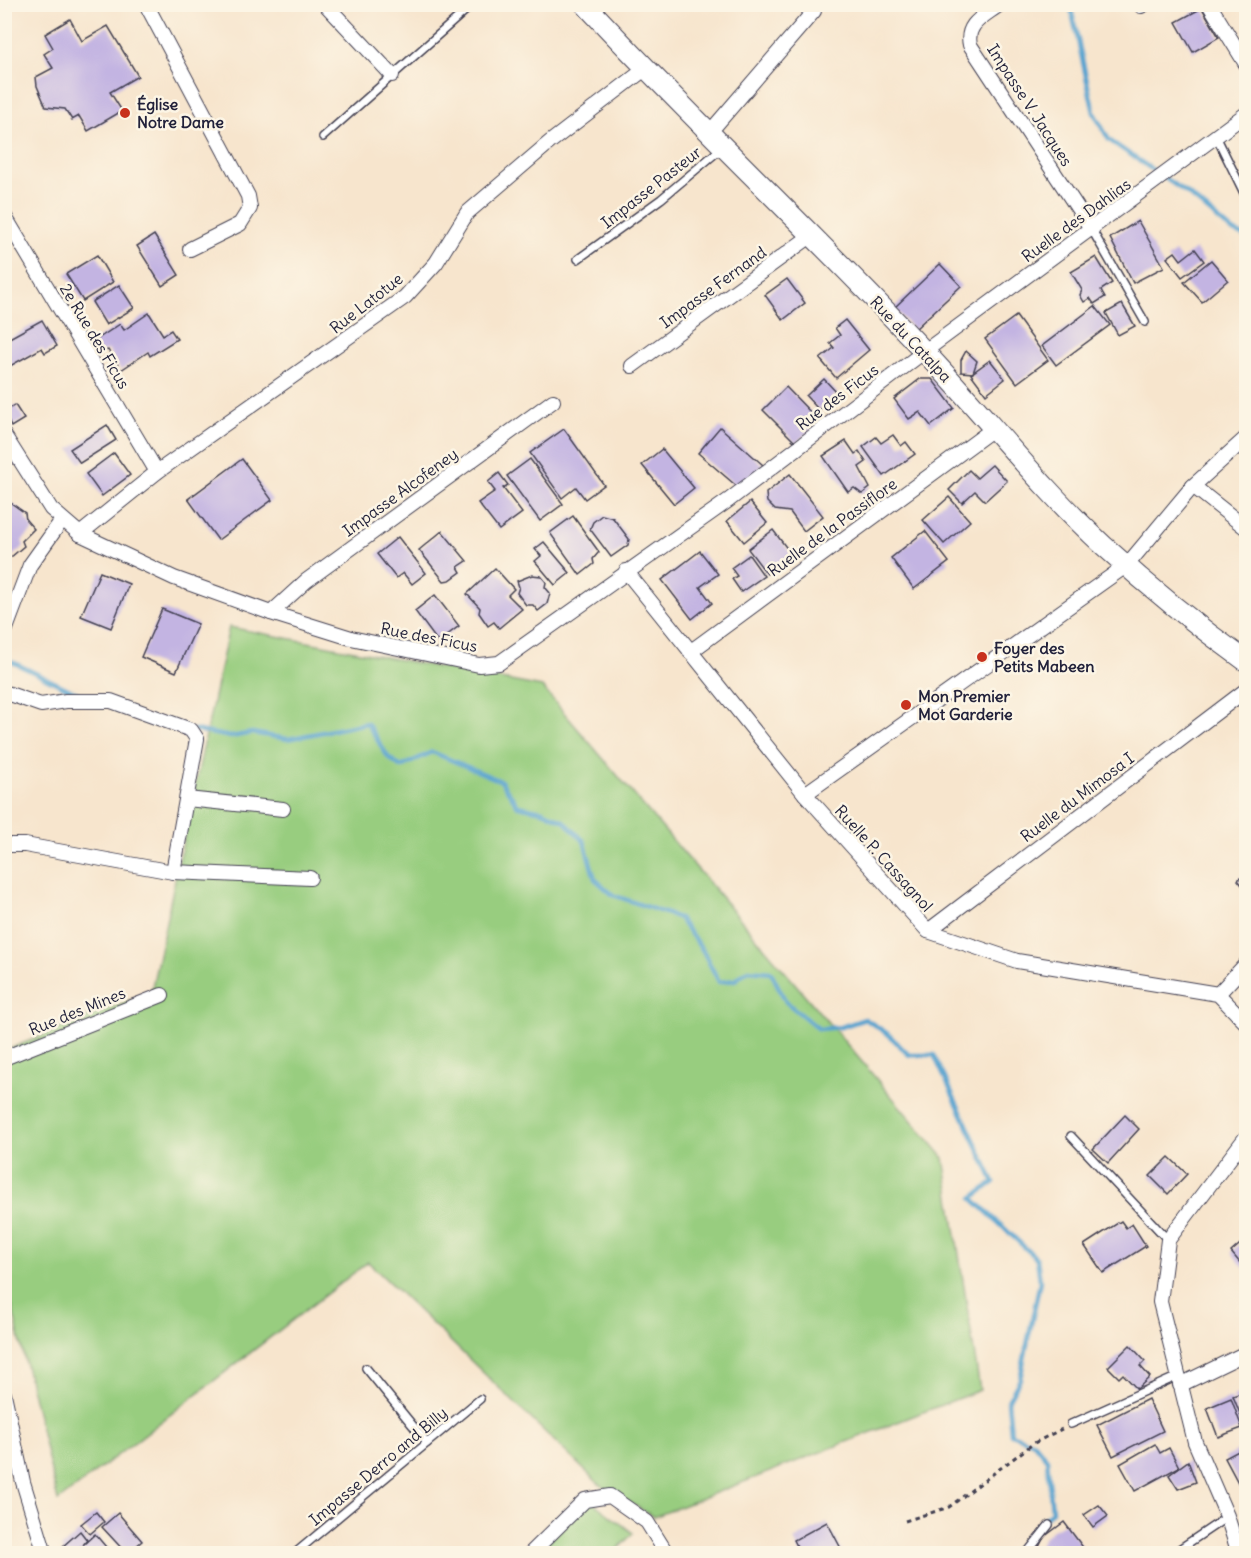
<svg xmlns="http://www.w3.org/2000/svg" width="1251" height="1558" font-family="Delius,sans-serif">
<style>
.green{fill:#98cd7f;stroke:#5d785d;stroke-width:1.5}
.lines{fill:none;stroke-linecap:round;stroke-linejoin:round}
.stream{stroke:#57a3cf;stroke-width:4.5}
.building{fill:#c3b4e2}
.lane-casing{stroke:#423f51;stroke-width:10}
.street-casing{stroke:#423f51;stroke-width:16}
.secondary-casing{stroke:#423f51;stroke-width:22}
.path{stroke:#423f51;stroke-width:3;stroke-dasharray:4.5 4.5;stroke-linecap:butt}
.lane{stroke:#fff;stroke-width:7}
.street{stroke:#fff;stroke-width:14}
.secondary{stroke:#fff;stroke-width:20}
.poi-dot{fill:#c8321e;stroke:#fcf5e5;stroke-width:2}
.labels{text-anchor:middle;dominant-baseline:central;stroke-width:5;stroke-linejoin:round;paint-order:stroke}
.poi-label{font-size:16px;font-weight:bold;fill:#22223b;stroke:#fcf5e5;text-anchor:start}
.street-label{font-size:16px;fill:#22223b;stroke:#fcf5e5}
</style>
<rect width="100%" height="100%" fill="#fcf5e5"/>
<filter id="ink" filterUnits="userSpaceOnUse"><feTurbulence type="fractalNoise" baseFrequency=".0167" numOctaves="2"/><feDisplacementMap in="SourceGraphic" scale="12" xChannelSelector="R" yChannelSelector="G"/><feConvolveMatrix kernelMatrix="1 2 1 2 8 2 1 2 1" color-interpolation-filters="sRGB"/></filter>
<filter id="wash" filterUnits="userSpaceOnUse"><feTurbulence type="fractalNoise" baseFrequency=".008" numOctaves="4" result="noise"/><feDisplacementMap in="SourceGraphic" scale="24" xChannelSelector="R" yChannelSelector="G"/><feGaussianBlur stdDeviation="1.35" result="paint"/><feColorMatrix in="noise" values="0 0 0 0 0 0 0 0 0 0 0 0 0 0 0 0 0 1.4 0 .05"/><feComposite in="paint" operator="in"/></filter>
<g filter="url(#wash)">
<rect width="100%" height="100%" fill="#f7e5cd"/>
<g class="green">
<polygon points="229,627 542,687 944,1158 980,1390 654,1517 600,1485 368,1262 58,1501 5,1277 4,1051 151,992"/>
<polygon points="591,1501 633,1533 614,1553 535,1554"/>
</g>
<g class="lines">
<g class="stream">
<polyline points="1070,4 1094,113 1109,140 1188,194 1231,230 1246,237"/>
<polyline points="4,658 83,696"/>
<polyline points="194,730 231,737 252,733 288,739 367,723 388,757 401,767 432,752 501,781 518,806 543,811 564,821 584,841 595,879 613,895 679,918 703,951 719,982 735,980 748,970 771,972 786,1002 819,1029 841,1027 865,1019 888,1034 909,1055 934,1055 994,1182 972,1198 1037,1259 1040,1281 1020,1379 1008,1401 1011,1434 1034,1443 1047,1459 1052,1511 1028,1536 1019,1554"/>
</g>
</g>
<g id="blocks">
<g class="building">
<polygon points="1202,8 1219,37 1193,52 1176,22"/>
<polygon points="70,19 82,41 108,26 138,76 110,92 122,111 88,131 79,116 72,120 65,109 46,107 37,86 36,77 53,68 44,54 53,48 45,34"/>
<polygon points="1138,221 1164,267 1133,283 1110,238"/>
<polygon points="154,235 179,275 162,286 137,246"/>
<polygon points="1195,249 1204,261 1182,277 1167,258 1175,252 1181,260"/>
<polygon points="97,255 113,282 83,301 66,274"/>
<polygon points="1096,257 1112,283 1101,290 1105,297 1094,304 1090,298 1084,302 1080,295 1082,290 1071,272"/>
<polygon points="1211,260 1228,280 1202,302 1184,282"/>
<polygon points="940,264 961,286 914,330 894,308"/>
<polygon points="787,279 805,303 783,320 765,295"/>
<polygon points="119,285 134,308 106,325 92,302"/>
<polygon points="1122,304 1135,326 1118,335 1106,313"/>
<polygon points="1095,306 1110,325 1056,365 1042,346"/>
<polygon points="149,313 163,335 171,330 177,339 150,356 148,352 121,370 108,350 100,352 93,342 120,324 124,330"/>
<polygon points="1016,316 1048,360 1017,383 985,339"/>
<polygon points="42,320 57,346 45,353 42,348 10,366 4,357 4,341"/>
<polygon points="845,320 869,350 836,378 820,359 834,348 830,343 840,335 835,328"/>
<polygon points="966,351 977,361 973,373 961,372 961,360"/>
<polygon points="990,360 1005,379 986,394 971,374"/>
<polygon points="824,379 837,393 819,410 806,396"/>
<polygon points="920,379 932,379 954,408 931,426 920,412 909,419 894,399"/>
<polygon points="786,387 814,416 806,423 811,429 796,443 763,410"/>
<polygon points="15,405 24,419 11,427 4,412"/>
<polygon points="107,425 116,440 80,463 70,449"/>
<polygon points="720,427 763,465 740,489 698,453"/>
<polygon points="564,429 604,485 585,499 576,487 562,498 530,453"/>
<polygon points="893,435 901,446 906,442 915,454 884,476 863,447 876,437 881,443"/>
<polygon points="846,441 855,454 859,451 866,462 859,467 870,488 862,494 854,488 848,492 823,456"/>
<polygon points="662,449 694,488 674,504 642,465"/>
<polygon points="114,453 130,475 102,496 86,474"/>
<polygon points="242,459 272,500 218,540 188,499"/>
<polygon points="530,459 563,504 540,521 507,476"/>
<polygon points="992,465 1007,481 985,501 975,491 962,503 949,490 969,470 977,478"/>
<polygon points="499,473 508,485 503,488 522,513 499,530 478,503 495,491 488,482"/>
<polygon points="790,474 823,516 804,531 790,512 775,510 767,502 766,493"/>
<polygon points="949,497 970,521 944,544 923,520"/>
<polygon points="4,498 25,513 26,520 34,529 22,541 24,546 11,557 4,550"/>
<polygon points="750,502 767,523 744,542 727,521"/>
<polygon points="602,515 613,518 629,539 628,545 611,557 590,529 593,522"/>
<polygon points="573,516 599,552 593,559 594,564 580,575 550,533"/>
<polygon points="773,530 792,555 767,574 748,549"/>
<polygon points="442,531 467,561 458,567 461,572 450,580 444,581 419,550"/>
<polygon points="925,531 949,562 914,589 891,558"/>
<polygon points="398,537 426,573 412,584 403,573 396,578 377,554"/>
<polygon points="544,542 570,573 555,585 535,561 541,556 535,549"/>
<polygon points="700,551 718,574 700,587 712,603 692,619 662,580"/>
<polygon points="749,555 764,576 741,592 732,579 737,576 731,568"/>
<polygon points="495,568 514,589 508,595 522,609 499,628 494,622 488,626 479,613 480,608 467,594"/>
<polygon points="100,572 129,584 111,628 81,616"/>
<polygon points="532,575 541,576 546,582 545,587 550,593 547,604 538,611 533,605 526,605 517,593 519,587 517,581"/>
<polygon points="435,595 459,626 438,642 415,611"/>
<polygon points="162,609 198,624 176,672 141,657"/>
<polygon points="1246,872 1246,890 1238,880"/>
<polygon points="1125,1115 1139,1129 1108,1163 1093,1149"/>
<polygon points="1169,1157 1187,1174 1168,1194 1150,1176"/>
<polygon points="1121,1221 1126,1228 1132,1224 1146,1246 1103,1273 1084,1245"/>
<polygon points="1246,1239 1246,1270 1231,1252"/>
<polygon points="1130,1345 1145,1361 1140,1366 1150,1377 1137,1389 1123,1374 1119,1378 1108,1367"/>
<polygon points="1246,1391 1246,1429 1233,1396"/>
<polygon points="1231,1398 1242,1428 1218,1437 1207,1408"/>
<polygon points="1148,1399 1163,1431 1113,1456 1097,1425"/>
<polygon points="1155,1444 1160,1453 1169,1448 1179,1467 1135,1491 1120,1464"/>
<polygon points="1246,1447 1246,1488 1242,1490 1225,1458"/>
<polygon points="1188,1461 1196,1482 1178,1489 1169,1475"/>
<polygon points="1099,1505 1108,1516 1093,1527 1084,1515"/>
<polygon points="96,1512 104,1522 90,1534 81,1524"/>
<polygon points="118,1513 142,1541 127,1554 102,1527"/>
<polygon points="827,1522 844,1554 801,1554 794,1540"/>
<polygon points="1064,1522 1088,1554 1044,1554 1039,1547 1044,1537"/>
<polygon points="80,1531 87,1540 83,1545 95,1534 112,1554 87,1554 80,1546 86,1554 65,1554 61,1548"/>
</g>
</g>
</g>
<g filter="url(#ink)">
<use href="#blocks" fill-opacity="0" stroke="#423f51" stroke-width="1.5"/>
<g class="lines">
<defs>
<g id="lane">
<polyline points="1216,136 1246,197"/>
<polyline points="323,137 473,4"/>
<polyline points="1092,230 1145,322"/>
<polyline points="578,259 661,199 723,147"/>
<polyline points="1071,1136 1168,1240"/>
<polyline points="366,1368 427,1443"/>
<polyline points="1071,1424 1178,1376"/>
<polyline points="294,1554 480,1399"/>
<polyline points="1026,1554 1049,1525"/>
<polyline points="1172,1554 1227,1517"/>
</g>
<g id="street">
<polyline points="146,4 248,196 250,208 240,224 190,249"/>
<polyline points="325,4 392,75"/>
<path d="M1000,4C985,16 965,23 970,45L1092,230"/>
<polyline points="1209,4 1246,64"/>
<polyline points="1141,6 1145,4"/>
<polyline points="709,133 814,11"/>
<polyline points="4,215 157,472"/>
<polyline points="632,366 812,235"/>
<polyline points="4,435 51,509 80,534 174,578 271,613 351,638 479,665 499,663 729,500 925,351 1246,114"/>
<polyline points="1193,486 1246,528"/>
<polyline points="80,534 157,472 405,297 436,263 467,213 550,142 645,69"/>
<polyline points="626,571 805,794 928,931 1017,961 1218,994 1246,1023"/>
<polyline points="271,613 306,581 553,401"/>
<polyline points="4,634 30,565 62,520"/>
<polyline points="690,652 993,429"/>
<polyline points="4,692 41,705 66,701 111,701 191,730 197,739 173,872 25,845 4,845"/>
<polyline points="805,794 1127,565 1193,486 1246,438"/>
<polyline points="187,799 283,809"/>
<polyline points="173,872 310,878"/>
<polyline points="928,931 1246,690"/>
<polyline points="1218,994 1246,964"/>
<polyline points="4,1058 162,995"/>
<polyline points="1180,1385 1246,1353"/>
<polyline points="4,1394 23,1482 45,1554"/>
<polyline points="530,1554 585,1500 610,1496 647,1522 667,1554"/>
<polyline points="1239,1554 1227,1516 1195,1442 1160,1302 1168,1240 1246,1137"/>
</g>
<path id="secondary" d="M585,4C695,123 813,232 923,350C984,414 1039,486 1104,546C1149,587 1197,626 1246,661"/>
</defs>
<use href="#lane" class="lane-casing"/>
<use href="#street" class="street-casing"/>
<use href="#secondary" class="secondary-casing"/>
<polyline class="path" points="905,1521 949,1507 1034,1443 1062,1429"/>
<use href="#lane" class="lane"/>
<use href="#street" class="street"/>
<use href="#secondary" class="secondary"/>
</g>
</g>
<g class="poi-dot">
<circle cx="125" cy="113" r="6"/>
<circle cx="982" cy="657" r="6"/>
<circle cx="906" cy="705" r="6"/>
</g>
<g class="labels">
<g class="poi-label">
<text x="137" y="104">Église<tspan x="137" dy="18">Notre Dame</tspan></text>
<text x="994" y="648">Foyer des<tspan x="994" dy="18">Petits Mabeen</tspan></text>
<text x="918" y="696">Mon Premier<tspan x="918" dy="18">Mot Garderie</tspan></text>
</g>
<g class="street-label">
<text transform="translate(1030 105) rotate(57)">Impasse V. Jacques</text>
<text transform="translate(651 187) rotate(-38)">Impasse Pasteur</text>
<text transform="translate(1076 220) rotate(-36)">Ruelle des Dahlias</text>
<text transform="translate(713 287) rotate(-36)">Impasse Fernand</text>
<text transform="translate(366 303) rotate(-38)">Rue Latotue</text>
<text transform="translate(95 336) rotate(59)">2e Rue des Ficus</text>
<text transform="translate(911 339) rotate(47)">Rue du Catalpa</text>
<text transform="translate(837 397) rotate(-37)">Rue des Ficus</text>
<text transform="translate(400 492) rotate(-36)">Impasse Alcofeney</text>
<text transform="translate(832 527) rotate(-36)">Ruelle de la Passiflore</text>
<text transform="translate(429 637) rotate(11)">Rue des Ficus</text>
<text transform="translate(1077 797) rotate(-37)">Ruelle du Mimosa I</text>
<text transform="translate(884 858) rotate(48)">Ruelle P. Cassagnol</text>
<text transform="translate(77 1011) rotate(-22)">Rue des Mines</text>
<text transform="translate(378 1466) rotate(-40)">Impasse Derro and Billy</text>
</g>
</g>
<rect width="1251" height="1558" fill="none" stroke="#fcf5e5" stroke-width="24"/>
</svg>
